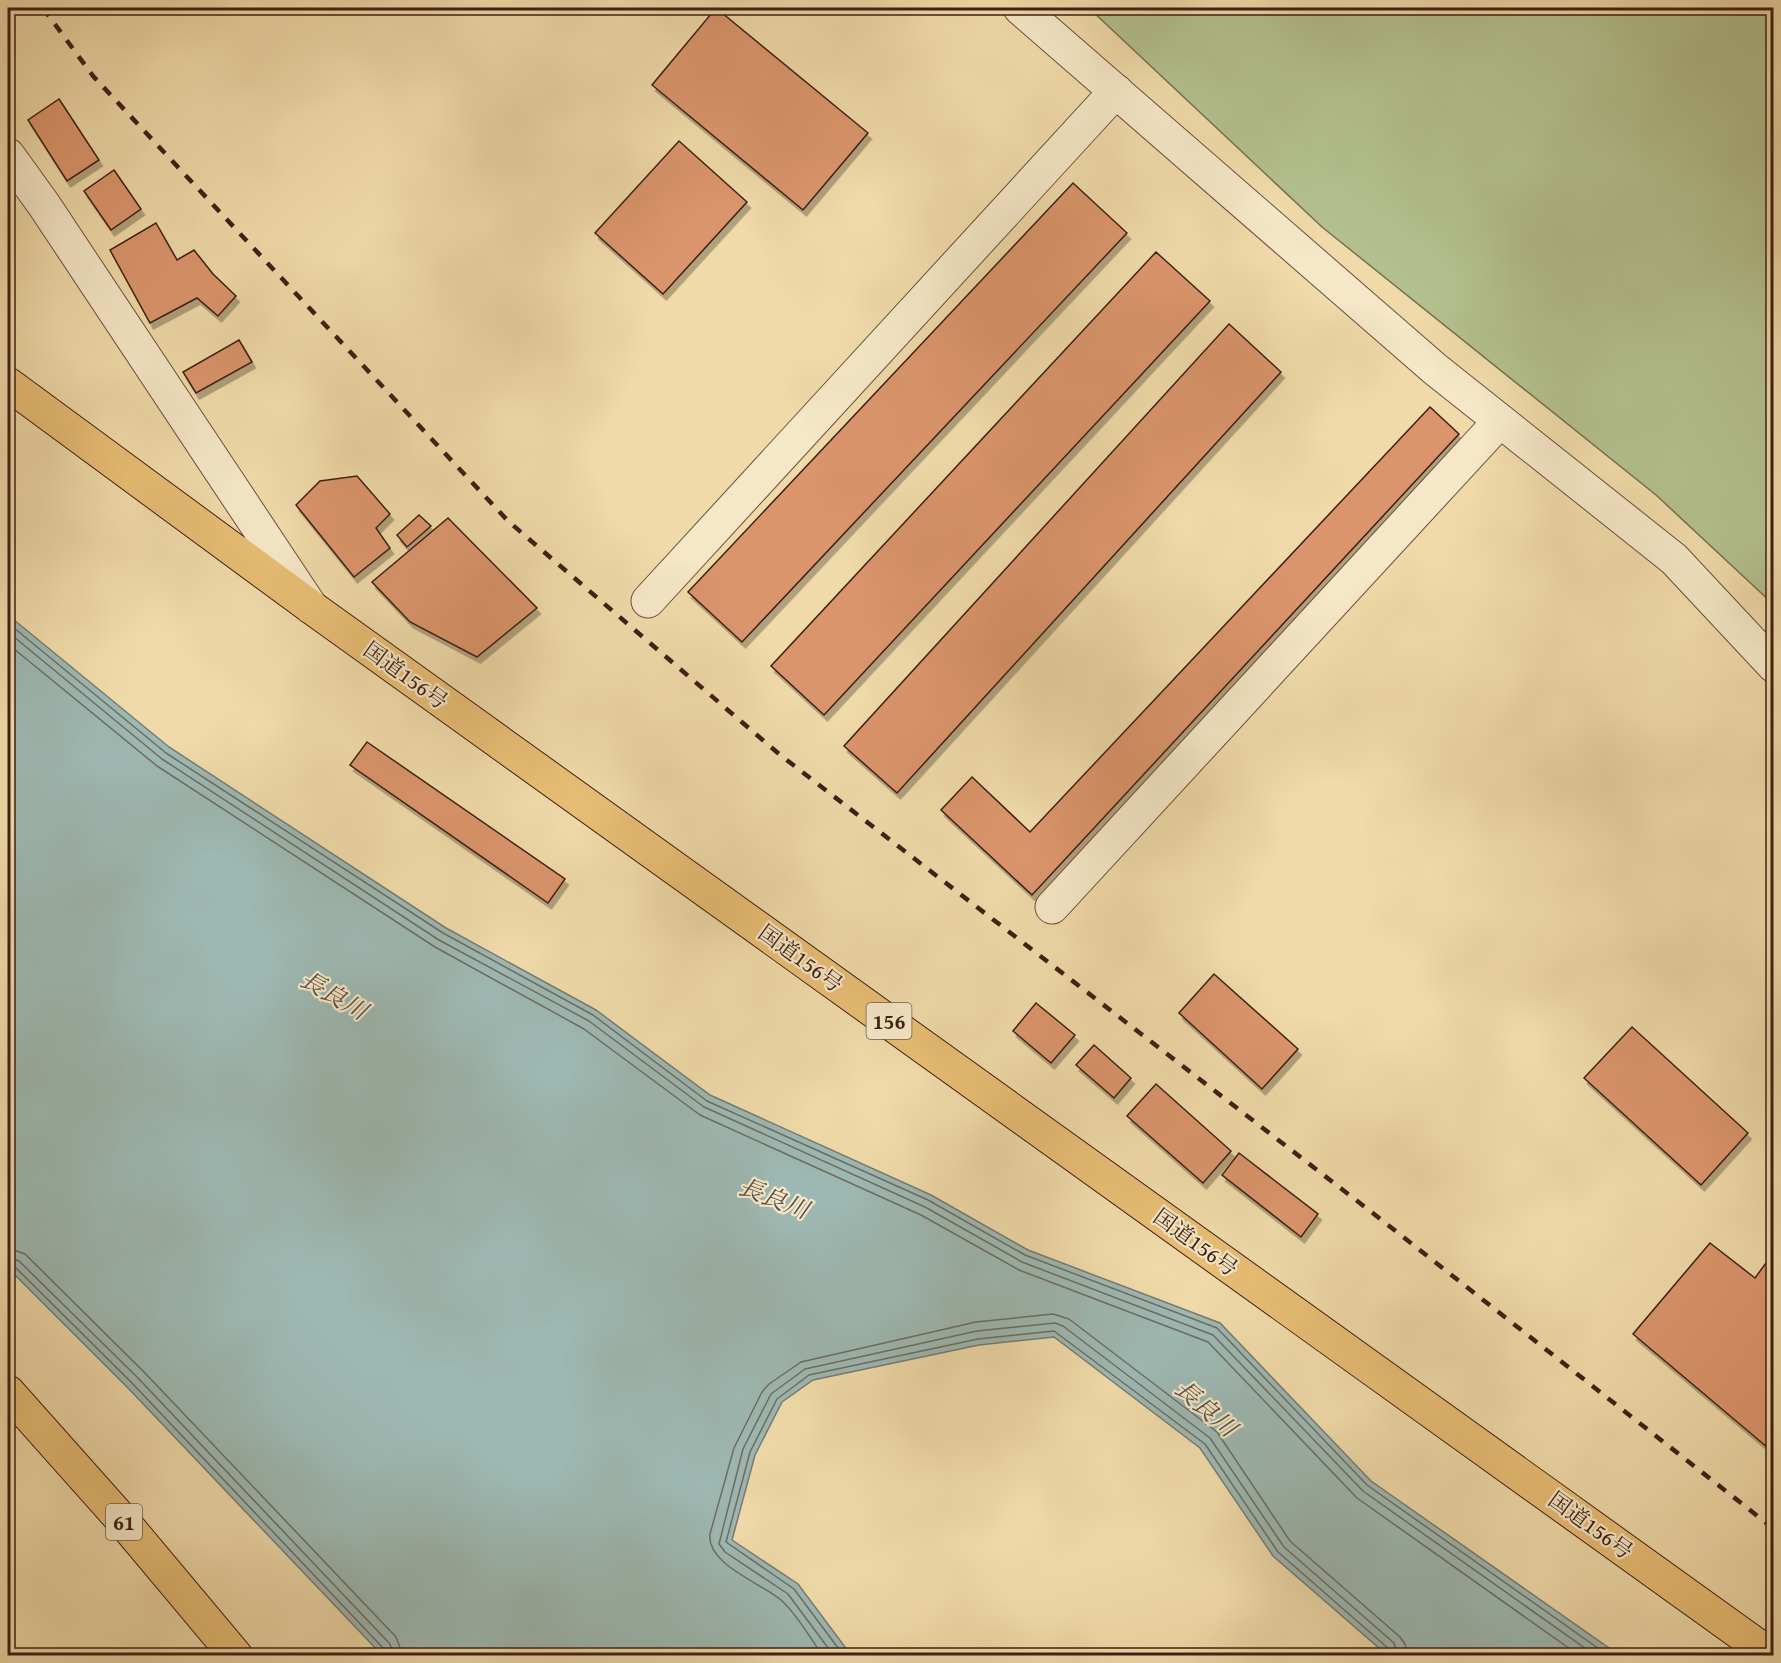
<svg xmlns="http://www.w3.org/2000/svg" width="1781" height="1663" font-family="'Gentium Book Plus','Noto Serif JP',serif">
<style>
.green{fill:#b3c18e;stroke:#787051;stroke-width:1.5}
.water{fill:#9db8b2;stroke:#777b73;stroke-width:1.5}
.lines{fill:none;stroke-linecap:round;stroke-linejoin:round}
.shore{stroke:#6d6c63;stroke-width:1.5}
.building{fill:#db956c;stroke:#3d1f14;stroke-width:1.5;filter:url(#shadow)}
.street-casing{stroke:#6a4e39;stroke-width:35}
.primary-casing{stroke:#3d1f14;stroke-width:35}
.highway-casing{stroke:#3d1f14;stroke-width:35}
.street{stroke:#f5e7c7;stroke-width:33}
.primary{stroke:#e8bd74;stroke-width:33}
.highway{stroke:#e8bd74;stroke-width:33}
.rail{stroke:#3d1f14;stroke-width:4.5;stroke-dasharray:10 10;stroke-linecap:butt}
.labels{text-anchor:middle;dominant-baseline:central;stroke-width:4.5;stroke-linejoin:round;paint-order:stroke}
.shield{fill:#f5e7c7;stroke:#745b4a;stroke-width:1.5}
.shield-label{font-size:21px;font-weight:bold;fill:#3d1f14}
.street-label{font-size:22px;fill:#3d1f14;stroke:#f5e7c7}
.water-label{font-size:24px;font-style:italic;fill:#5a4d43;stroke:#f5e7c7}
</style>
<defs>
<filter id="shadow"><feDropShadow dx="3.5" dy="6" stdDeviation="0" flood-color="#0004"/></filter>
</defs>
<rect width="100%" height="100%" fill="#f0daa9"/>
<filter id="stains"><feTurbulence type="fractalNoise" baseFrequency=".00333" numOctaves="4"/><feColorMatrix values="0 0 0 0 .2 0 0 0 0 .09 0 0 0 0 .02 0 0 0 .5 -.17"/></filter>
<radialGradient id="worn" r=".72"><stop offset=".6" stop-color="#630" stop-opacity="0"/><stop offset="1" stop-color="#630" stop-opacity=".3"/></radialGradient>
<polygon class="green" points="1089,8 1773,8 1773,604 1656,495 1322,227"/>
<polygon class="water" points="8,615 169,747 446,928 596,1010 710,1095 931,1195 1028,1250 1220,1323 1371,1481 1619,1655 1387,1655 1273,1556 1200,1448 1054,1337 979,1345 813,1380 782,1402 755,1455 732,1540 798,1584 851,1655 382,1655 128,1388 8,1268"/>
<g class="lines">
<g class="shore">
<polyline points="8,623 166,753 443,933 593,1015 707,1101 928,1200 1025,1255 1217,1328 1367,1485 1609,1656"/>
<polyline points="8,632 162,759 439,940 589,1021 704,1107 925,1207 1022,1262 1213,1335 1363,1491 1596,1656"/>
<polyline points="8,644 157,766 435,947 584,1029 700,1115 921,1215 1019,1270 1208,1342 1357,1498 1580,1656"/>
<polyline points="8,1248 25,1254 144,1372 396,1637 403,1656"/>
<polyline points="8,1257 19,1261 138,1378 390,1644 394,1656"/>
<polyline points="8,1264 14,1266 132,1383 384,1649 386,1656"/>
<path d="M823,1656C810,1638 797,1614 781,1600C761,1583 706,1564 710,1534L734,1448L762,1392L769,1384L801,1362L976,1322L1053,1314L1069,1319L1217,1432L1290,1541L1400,1637L1405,1644L1407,1656"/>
<polyline points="834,1656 788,1594 725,1552 719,1544 743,1449 771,1394 805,1369 977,1331 1055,1323 1063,1326 1210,1438 1284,1547 1394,1643 1398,1656"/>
<polyline points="844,1656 794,1589 726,1542 750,1452 777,1399 809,1375 978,1339 1054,1331 1205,1444 1278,1552 1389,1649 1391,1656"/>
</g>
</g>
<g class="building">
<polygon points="716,8 868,133 803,210 652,85"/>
<polygon points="59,99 99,160 67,181 28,120"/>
<polygon points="679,141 747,202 663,294 595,233"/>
<polygon points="114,170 141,209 111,230 84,191"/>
<polygon points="1073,183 1127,233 742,642 688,592"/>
<polygon points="156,223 177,260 194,250 213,274 236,296 218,316 197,298 150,323 110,250"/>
<polygon points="1156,252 1210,301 824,715 771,666"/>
<polygon points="1229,324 1281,372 897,793 844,746"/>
<polygon points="239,340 252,362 196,393 183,372"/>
<polygon points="1430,407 1459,434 1032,895 941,810 972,777 1030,832"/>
<polygon points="357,476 390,514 376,528 390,548 354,577 296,505 320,481"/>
<polygon points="419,515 431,526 407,547 397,535"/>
<polygon points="448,518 537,608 477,657 410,622 372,582"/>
<polygon points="367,742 565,879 548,903 350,765"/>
<polygon points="1214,974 1298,1049 1262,1089 1179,1013"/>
<polygon points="1036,1003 1075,1035 1051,1063 1013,1031"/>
<polygon points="1632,1027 1748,1133 1701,1185 1584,1078"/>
<polygon points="1094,1045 1131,1078 1114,1098 1076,1065"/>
<polygon points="1156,1084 1231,1151 1203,1183 1127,1116"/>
<polygon points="1239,1153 1318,1214 1301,1237 1222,1175"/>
<polygon points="1710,1243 1755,1278 1774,1252 1774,1453 1633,1334"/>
</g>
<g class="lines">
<defs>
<g id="street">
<polyline points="1020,8 1435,369 1674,559 1774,666"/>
<polyline points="8,155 44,205 311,607"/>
<polyline points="648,601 1116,91"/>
<polyline points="1052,907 1500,421"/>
</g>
<polyline id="primary" points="8,1392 122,1520 236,1656"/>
<polyline id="highway" points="8,384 311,607 1772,1656"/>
</defs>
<use href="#street" class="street-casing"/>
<use href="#primary" class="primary-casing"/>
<use href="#highway" class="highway-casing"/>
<use href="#street" class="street"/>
<use href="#primary" class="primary"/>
<use href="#highway" class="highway"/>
<polyline class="rail" points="43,8 93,76 508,521 779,754 1374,1214 1774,1529"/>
</g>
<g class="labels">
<g class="shield">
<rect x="866.5" y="1003" width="45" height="36" rx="4.5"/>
<rect x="106" y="1504" width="36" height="36" rx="4.5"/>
</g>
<g class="shield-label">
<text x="889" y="1021">156</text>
<text x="124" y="1522">61</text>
</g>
<g class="street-label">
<text transform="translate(406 675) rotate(36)">国道156号</text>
<text transform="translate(801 958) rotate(36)">国道156号</text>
<text transform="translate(1196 1242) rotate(36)">国道156号</text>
<text transform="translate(1591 1525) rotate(36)">国道156号</text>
</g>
<g class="water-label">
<text transform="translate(334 995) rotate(30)">長良川</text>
<text transform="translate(774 1198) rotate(21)">長良川</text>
<text transform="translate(1206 1408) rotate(41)">長良川</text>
</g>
</g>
<rect width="1781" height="1663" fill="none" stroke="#f0daa9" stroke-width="30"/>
<rect x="9" y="9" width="1763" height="1645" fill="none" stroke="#3d1f14" stroke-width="3"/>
<rect x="15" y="15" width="1751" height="1633" fill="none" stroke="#3d1f14" stroke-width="1.5"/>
<rect width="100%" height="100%" filter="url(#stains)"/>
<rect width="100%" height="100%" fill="url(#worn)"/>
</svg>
